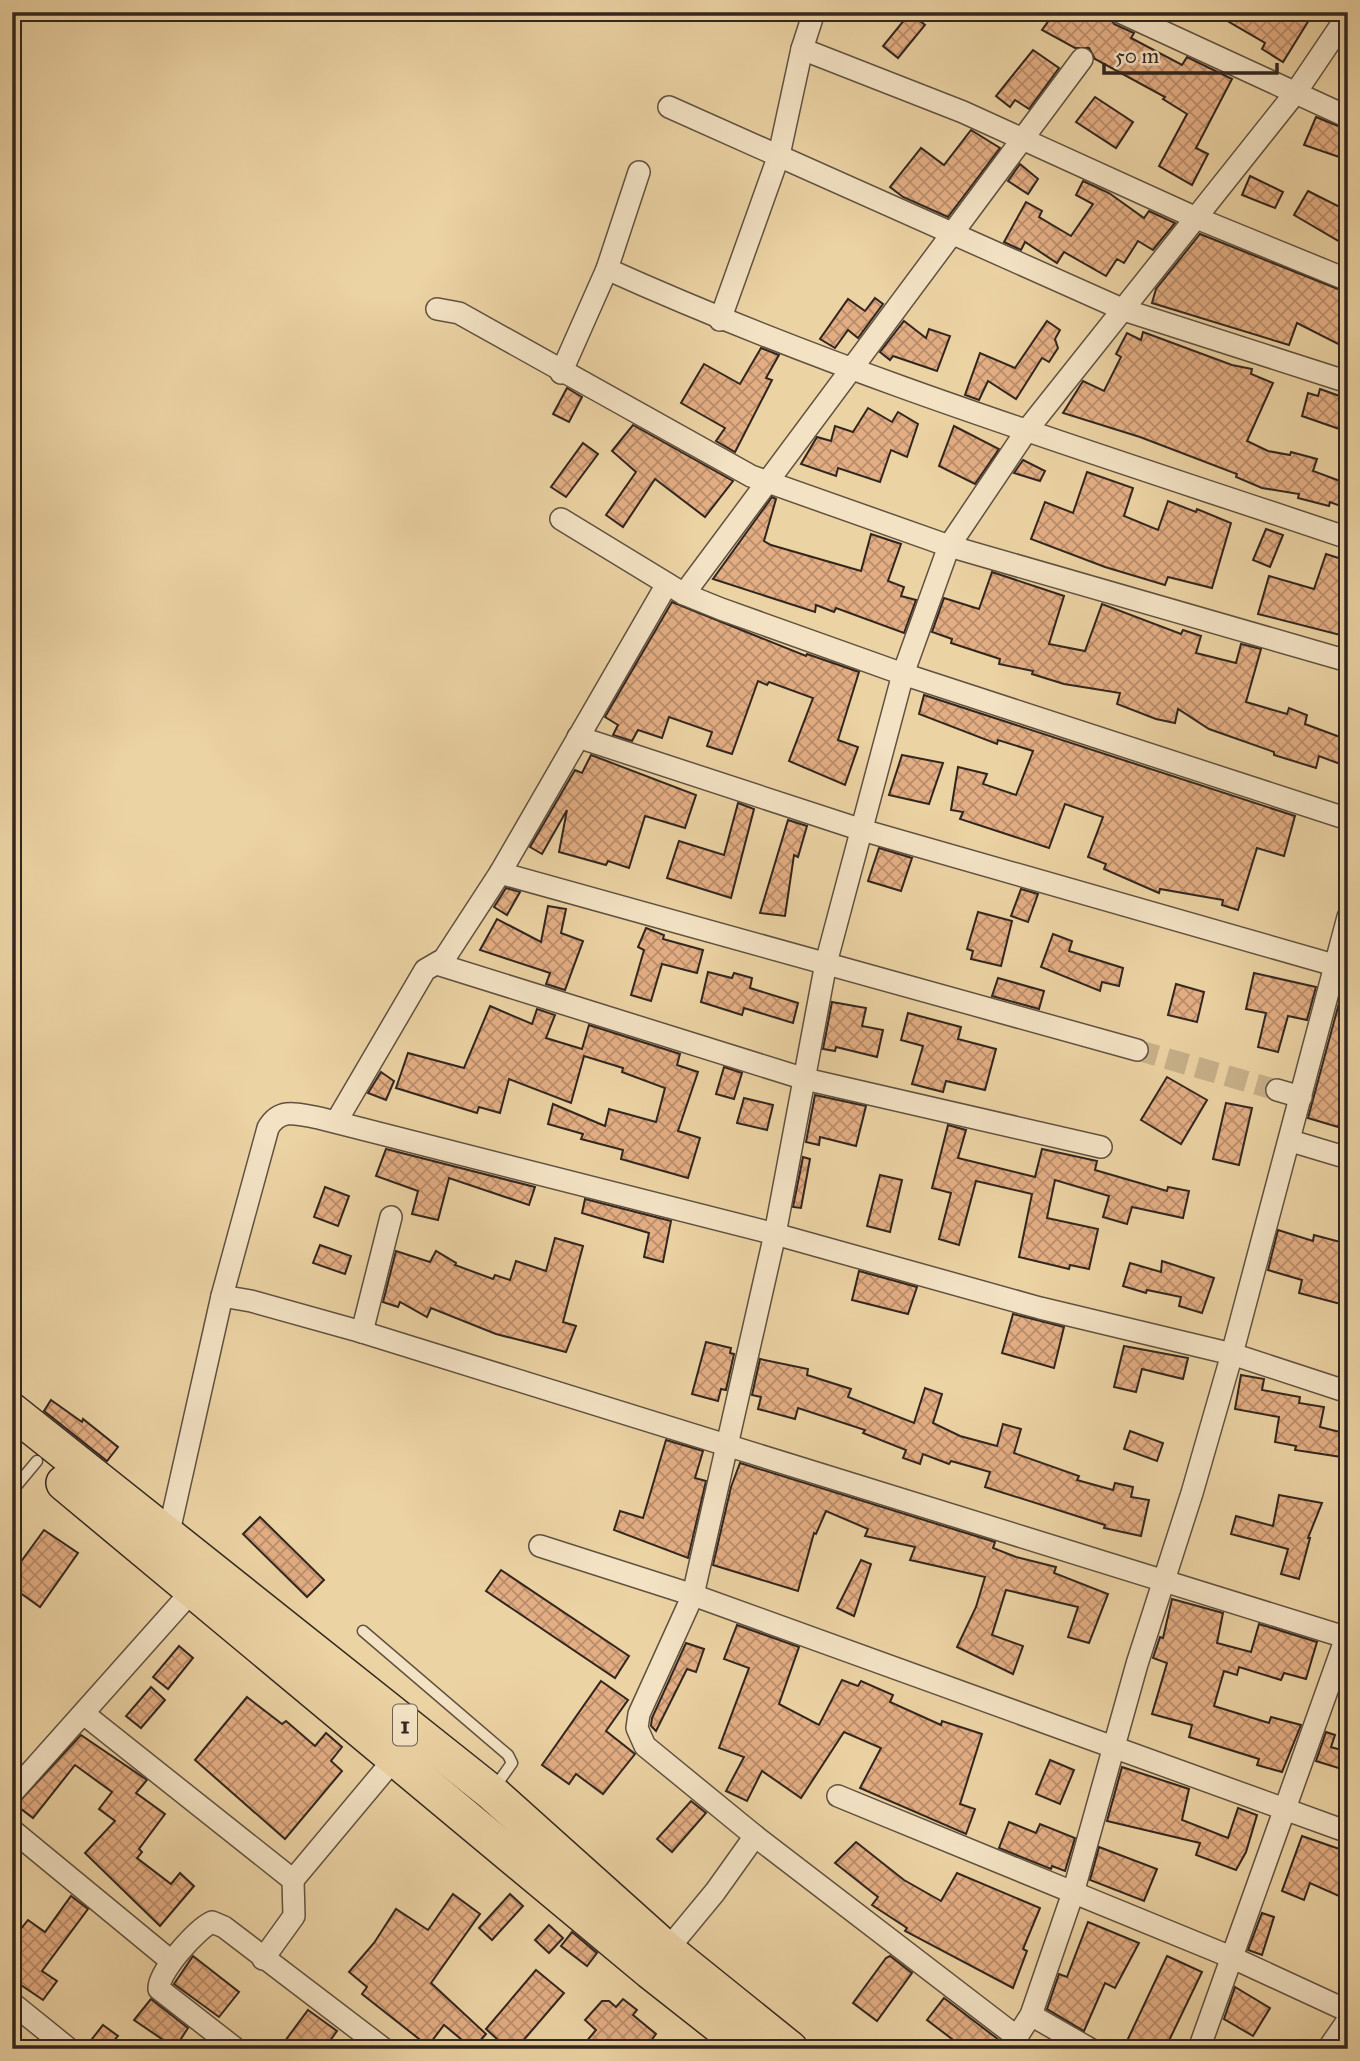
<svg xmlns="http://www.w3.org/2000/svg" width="1360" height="2061" font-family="'IM FELL Great Primer',serif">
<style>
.building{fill:url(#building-cross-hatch);stroke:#31261f;stroke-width:2}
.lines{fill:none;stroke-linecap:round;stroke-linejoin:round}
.minor-tunnel{stroke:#c7b089;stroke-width:21;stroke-dasharray:21 10;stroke-linecap:butt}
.service-casing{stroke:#605140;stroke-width:13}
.minor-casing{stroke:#605140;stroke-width:24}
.trunk-casing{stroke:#31261f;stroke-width:38}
.service{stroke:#f3e2c4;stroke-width:10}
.minor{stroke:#f3e2c4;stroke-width:21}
.trunk{stroke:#ecd3a4;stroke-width:35}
.labels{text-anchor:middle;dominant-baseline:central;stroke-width:5;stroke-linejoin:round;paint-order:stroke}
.shield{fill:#f3e2c4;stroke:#6b5e50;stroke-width:2}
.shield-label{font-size:24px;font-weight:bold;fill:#31261f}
</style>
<defs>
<pattern id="building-cross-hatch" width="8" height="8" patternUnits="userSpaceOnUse" patternTransform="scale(1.75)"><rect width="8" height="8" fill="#e4ae84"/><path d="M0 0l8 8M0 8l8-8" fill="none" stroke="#b98d6b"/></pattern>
</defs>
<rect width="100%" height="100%" fill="#ecd3a4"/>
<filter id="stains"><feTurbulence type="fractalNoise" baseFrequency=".00286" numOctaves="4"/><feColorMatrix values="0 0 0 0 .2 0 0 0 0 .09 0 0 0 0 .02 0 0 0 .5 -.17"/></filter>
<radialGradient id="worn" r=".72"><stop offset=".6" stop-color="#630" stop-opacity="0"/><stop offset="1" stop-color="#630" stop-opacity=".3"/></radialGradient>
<g class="building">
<polygon points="1055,12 1107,12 1114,24 1134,33 1131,38 1182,65 1187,57 1232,79 1196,148 1208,154 1192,185 1159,166 1187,114 1163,99 1165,97 1095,59 1089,48 1075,48 1042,30"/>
<polygon points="1212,12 1314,12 1283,62 1262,49 1265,43"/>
<polygon points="910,13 925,25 898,58 883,46"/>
<polygon points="1033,50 1059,68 1029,109 1015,100 1010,107 996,96"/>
<polygon points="1095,97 1133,122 1116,148 1076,122"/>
<polygon points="1316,117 1348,130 1348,160 1304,145"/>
<polygon points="971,130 1000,148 948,217 903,197 890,187 921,148 944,165"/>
<polygon points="1020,164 1038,179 1028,194 1008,181"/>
<polygon points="1250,176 1283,192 1275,208 1242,195"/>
<polygon points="1083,181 1109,193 1144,218 1149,211 1175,223 1153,250 1138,241 1124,263 1117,259 1106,276 1064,252 1057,263 1025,242 1021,250 1004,242 1026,202 1042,211 1039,217 1071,236 1093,204 1076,195"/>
<polygon points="1308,191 1348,211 1348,231 1342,243 1294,215"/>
<polygon points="1200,234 1348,293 1348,327 1340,345 1297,323 1289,345 1152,303 1156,289"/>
<polygon points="875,298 883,304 858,338 848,330 835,348 820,339 848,299 865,311"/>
<polygon points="904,321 926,338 929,329 950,336 937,371 893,356 890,360 880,352"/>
<polygon points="1047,321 1060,330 1055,339 1058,348 1049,362 1042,358 1016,399 988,381 979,400 965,395 980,353 1015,368"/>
<polygon points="1143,332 1232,365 1252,369 1251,374 1273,383 1247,441 1268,451 1290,455 1291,452 1317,459 1313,471 1348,484 1343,507 1330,502 1329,506 1298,498 1299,494 1262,488 1236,477 1237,474 1140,437 1063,413 1083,381 1104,391 1121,357 1116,354 1127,333 1141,340"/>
<polygon points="761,348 779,355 766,378 772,380 735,452 716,441 725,428 681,403 704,364 740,384"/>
<polygon points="567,388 582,397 569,422 553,414"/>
<polygon points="1320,389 1348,399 1348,432 1302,416 1308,393 1318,396"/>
<polygon points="868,408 892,422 898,412 918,424 907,457 891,450 880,482 838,468 836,476 801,464 817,437 831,441 835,426 853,432"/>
<polygon points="633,425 733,481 705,517 655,479 623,527 606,515 636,472 612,451"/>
<polygon points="954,426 999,449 975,484 939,466"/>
<polygon points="583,443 598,454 566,497 551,487"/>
<polygon points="1023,460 1045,471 1040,481 1014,473"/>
<polygon points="1087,472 1133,488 1124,516 1158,530 1168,501 1196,512 1197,509 1231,523 1212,588 1168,577 1165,585 1105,567 1031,539 1045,502 1073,513"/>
<polygon points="772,497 776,499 764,541 771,545 861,571 871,534 901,544 888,581 904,587 901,596 916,600 904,633 836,608 834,612 816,605 815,612 713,579"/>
<polygon points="1266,529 1283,535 1270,567 1253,560"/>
<polygon points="1326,554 1348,561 1348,637 1258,614 1269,576 1314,589"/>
<polygon points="992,572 1064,596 1049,644 1085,651 1102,604 1181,634 1183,630 1201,636 1196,653 1236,663 1241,644 1261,649 1246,702 1287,714 1289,708 1307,715 1305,724 1348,740 1348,767 1319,756 1316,768 1274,755 1274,752 1209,729 1178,709 1175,723 1156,719 1117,704 1120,693 1064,684 1032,674 1033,671 999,664 1000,659 951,643 952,639 932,632 944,598 979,609"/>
<polygon points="672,602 806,656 807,654 859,672 838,740 858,747 845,785 789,761 813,698 769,682 767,685 758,681 732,754 707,746 712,732 669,717 662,738 638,730 632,741 613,735 618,725 605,717"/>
<polygon points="924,695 1295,816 1284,856 1257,848 1238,910 1222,905 1223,900 1160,889 1159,893 1104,869 1106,864 1088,857 1103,817 1065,804 1049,848 960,819 963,812 951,810 958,767 987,774 983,784 1016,795 1033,751 998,740 997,744 919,714"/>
<polygon points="591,755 696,795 685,828 645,816 629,868 608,861 606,865 559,852 567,810 542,854 530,847 575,770 582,773"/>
<polygon points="902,755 943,763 929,804 889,795"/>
<polygon points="738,803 754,809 731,898 667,878 679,841 724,855"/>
<polygon points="788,820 807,826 798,857 794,855 785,916 760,913"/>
<polygon points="879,848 912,858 901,891 868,881"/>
<polygon points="506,888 520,892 507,915 494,907"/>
<polygon points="1021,889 1038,894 1028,922 1011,916"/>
<polygon points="548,906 566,909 561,933 583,941 565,990 546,984 550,973 480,950 497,919 541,942"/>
<polygon points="978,912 1012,921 1001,966 971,959 973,951 967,949"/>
<polygon points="646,928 664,935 663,939 703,950 697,973 662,964 651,1001 631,995 644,950 638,947"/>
<polygon points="1053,934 1072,941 1069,951 1123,968 1119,986 1102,982 1100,991 1041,967"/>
<polygon points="708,972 732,978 734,973 752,978 750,988 798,1003 793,1023 744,1008 742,1015 701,1002"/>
<polygon points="1254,973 1316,987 1307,1020 1288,1016 1278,1052 1258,1047 1266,1013 1246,1009"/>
<polygon points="998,978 1044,991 1039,1009 992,996"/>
<polygon points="1176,984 1204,992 1197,1022 1168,1015"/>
<polygon points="1342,992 1348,994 1348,1122 1340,1120 1338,1127 1308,1118"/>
<polygon points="832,1002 866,1008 862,1026 883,1030 877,1057 836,1047 835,1051 823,1049"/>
<polygon points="490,1006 532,1024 537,1009 555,1015 546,1038 582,1049 589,1025 680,1054 677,1065 698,1072 678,1131 700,1138 688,1178 621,1159 623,1150 581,1139 583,1134 548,1124 553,1104 605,1126 609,1109 656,1122 665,1088 622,1072 623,1068 584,1056 571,1103 509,1079 500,1113 479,1107 477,1113 396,1088 408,1053 464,1068"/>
<polygon points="908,1013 961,1027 958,1039 996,1049 985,1090 946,1081 943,1092 912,1084 923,1046 901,1040"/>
<polygon points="724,1067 742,1073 734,1099 716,1094"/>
<polygon points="381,1072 394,1081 386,1100 368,1093"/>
<polygon points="1167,1077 1207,1100 1181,1144 1141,1120"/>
<polygon points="815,1095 866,1106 856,1146 820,1137 819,1145 806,1142"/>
<polygon points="744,1098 773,1105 767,1130 737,1123"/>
<polygon points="1226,1103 1252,1108 1239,1165 1213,1159"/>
<polygon points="948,1125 966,1130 958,1158 1035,1177 1042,1149 1097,1161 1095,1170 1167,1191 1168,1187 1189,1191 1183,1218 1132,1207 1127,1224 1103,1217 1109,1196 1055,1180 1047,1218 1098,1229 1089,1269 1070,1265 1069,1269 1019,1257 1032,1194 976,1181 959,1245 939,1239 951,1193 932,1188"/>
<polygon points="386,1149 535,1187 529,1205 449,1178 438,1220 412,1214 418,1191 376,1176"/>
<polygon points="803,1157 810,1159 801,1208 793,1207"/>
<polygon points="880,1175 902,1180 890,1232 867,1226"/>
<polygon points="325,1187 349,1196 338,1226 314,1217"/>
<polygon points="585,1199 671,1221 663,1262 644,1257 649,1233 582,1213"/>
<polygon points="1278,1230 1313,1241 1314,1235 1348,1244 1348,1306 1299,1293 1302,1280 1268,1270"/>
<polygon points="555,1238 583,1246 563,1322 576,1326 566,1352 496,1334 431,1308 427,1317 400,1302 398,1307 383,1302 396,1251 430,1262 436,1251 456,1263 455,1265 493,1279 495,1275 510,1280 516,1261 546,1271"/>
<polygon points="320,1245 351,1256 345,1274 313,1263"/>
<polygon points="1162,1261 1214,1278 1202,1313 1179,1306 1181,1297 1147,1290 1146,1293 1123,1286 1130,1263 1161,1272"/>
<polygon points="859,1271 917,1287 908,1314 852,1300"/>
<polygon points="1013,1314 1064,1327 1054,1368 1002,1353"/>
<polygon points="706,1342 731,1348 730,1353 734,1354 726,1390 721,1389 718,1401 692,1394"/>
<polygon points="1124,1346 1188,1358 1183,1379 1142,1369 1136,1392 1114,1387"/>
<polygon points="760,1359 808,1369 807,1375 851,1389 848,1397 914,1423 925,1388 942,1394 933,1423 960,1436 997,1446 1003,1424 1021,1429 1014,1453 1079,1476 1077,1480 1113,1490 1115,1483 1133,1487 1131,1497 1149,1500 1141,1536 1104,1528 1105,1525 985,1487 990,1472 951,1461 949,1464 923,1454 920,1464 903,1458 906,1450 863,1433 865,1430 798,1408 795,1419 758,1409 761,1397 752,1395"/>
<polygon points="1241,1375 1264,1379 1262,1390 1300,1397 1299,1403 1324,1407 1320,1427 1348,1434 1348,1458 1295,1450 1296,1446 1275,1442 1279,1417 1235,1409"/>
<polygon points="51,1400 82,1422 83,1419 118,1447 107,1461 44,1411"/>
<polygon points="1130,1431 1163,1443 1157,1461 1124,1449"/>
<polygon points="666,1440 703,1451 695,1478 706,1481 688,1558 614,1530 620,1511 643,1518"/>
<polygon points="740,1463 995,1542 993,1548 1016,1557 1056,1567 1054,1573 1108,1594 1089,1643 1068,1637 1078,1607 1006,1590 992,1635 1023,1646 1013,1674 957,1647 976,1607 985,1577 910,1560 915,1547 865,1536 868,1529 826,1511 816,1534 814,1533 798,1591 713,1565 731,1487"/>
<polygon points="1279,1495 1322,1503 1308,1538 1310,1538 1299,1579 1281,1574 1288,1549 1231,1534 1236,1516 1273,1526"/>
<polygon points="260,1517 324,1580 307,1597 243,1534"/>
<polygon points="44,1530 78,1553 40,1607 12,1587 12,1574"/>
<polygon points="861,1560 871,1564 854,1616 837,1608"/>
<polygon points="501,1570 629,1656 615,1678 486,1591"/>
<polygon points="1172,1599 1223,1613 1217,1643 1251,1652 1259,1624 1317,1642 1306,1679 1284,1673 1281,1680 1239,1667 1237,1675 1224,1671 1214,1706 1269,1723 1271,1717 1301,1725 1282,1772 1257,1765 1259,1759 1189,1737 1192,1725 1152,1714 1167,1663 1153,1658 1160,1637 1163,1638"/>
<polygon points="737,1625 799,1647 779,1704 819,1725 842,1680 858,1686 861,1681 893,1695 890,1702 941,1725 942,1721 982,1734 960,1804 975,1809 966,1834 860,1788 881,1748 844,1732 801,1798 762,1771 747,1801 726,1791 744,1757 719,1748 749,1668 724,1659"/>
<polygon points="686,1643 704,1649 696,1672 687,1669 656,1731 651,1726 652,1718"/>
<polygon points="179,1646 193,1658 168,1689 153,1677"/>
<polygon points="601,1681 628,1700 606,1731 635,1754 603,1794 576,1774 569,1784 542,1765"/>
<polygon points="151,1687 165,1700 141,1728 126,1716"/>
<polygon points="247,1697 282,1724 286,1721 315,1746 326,1733 342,1747 331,1761 342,1771 285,1839 195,1760"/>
<polygon points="1326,1732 1335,1735 1331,1747 1348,1752 1348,1771 1316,1761"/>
<polygon points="81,1735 147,1780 136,1793 165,1814 139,1849 142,1852 137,1858 171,1884 180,1873 194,1886 160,1926 85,1853 115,1821 99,1809 112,1792 75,1765 33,1818 16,1805"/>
<polygon points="1050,1760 1074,1770 1060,1804 1036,1794"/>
<polygon points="1122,1767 1189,1789 1182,1820 1228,1838 1238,1808 1257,1815 1246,1852 1236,1870 1196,1855 1200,1843 1107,1821"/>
<polygon points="691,1801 706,1813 672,1852 657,1839"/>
<polygon points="1009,1822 1036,1833 1040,1824 1075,1838 1065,1871 1052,1866 1051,1869 999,1848"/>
<polygon points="1302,1836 1348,1852 1348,1900 1310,1883 1304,1900 1282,1891"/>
<polygon points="856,1842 904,1880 941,1901 957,1873 1040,1908 1023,1949 1027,1951 1013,1988 905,1931 907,1928 872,1905 878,1897 835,1863"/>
<polygon points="1099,1847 1157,1869 1144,1901 1090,1880"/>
<polygon points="453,1894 480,1914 431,1983 486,2034 473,2049 444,2025 428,2046 362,1994 367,1987 349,1972 374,1943 396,1909 428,1930"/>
<polygon points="510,1894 523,1906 492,1940 479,1928"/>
<polygon points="71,1896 88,1909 42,1971 57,1981 43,2000 12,1979 12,1940 28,1920 45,1932"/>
<polygon points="1262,1913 1274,1917 1262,1955 1248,1950"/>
<polygon points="1088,1922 1139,1943 1115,1988 1105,1983 1084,2031 1047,2009 1059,1974 1067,1977"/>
<polygon points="549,1925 563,1938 549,1953 535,1940"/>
<polygon points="572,1932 597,1953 587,1966 561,1946"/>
<polygon points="193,1956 239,1992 219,2017 174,1984"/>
<polygon points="890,1956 912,1973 877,2021 853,2003 886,1958"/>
<polygon points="1167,1956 1202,1972 1165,2049 1144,2049 1127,2041"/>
<polygon points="536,1970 564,1993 516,2049 508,2049 486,2029"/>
<polygon points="1235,1987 1270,2008 1253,2036 1224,2019"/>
<polygon points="944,1998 999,2040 996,2049 965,2049 927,2020"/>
<polygon points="151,1999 188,2028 175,2048 134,2020"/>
<polygon points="623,1999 637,2010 633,2015 656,2034 645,2049 580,2049 596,2030 585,2020 602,2001 609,2001 616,2007"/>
<polygon points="308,2010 337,2031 324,2049 279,2049"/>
<polygon points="103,2025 118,2036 107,2049 92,2039"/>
</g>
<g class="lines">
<polyline class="minor-tunnel" points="1137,1050 1277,1090"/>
<defs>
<g id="service">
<polyline points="12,1491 37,1461"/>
<polyline points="363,1631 508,1755 512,1763 495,1787"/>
</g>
<g id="minor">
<polyline points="1120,12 1348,117"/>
<polyline points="802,49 963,112 1194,217 1348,280"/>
<polyline points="669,107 1124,310 1348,382"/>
<path d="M607,269C846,377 1099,454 1348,538"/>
<polyline points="437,309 459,313 751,476 949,546 1348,661"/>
<polyline points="720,320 779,155 802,49 814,12"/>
<polyline points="561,373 607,269 639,172"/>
<polyline points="561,519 684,594 721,609 903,674 1348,819"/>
<polyline points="684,594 1082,59"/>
<polyline points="578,737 862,830 1348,969"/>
<polyline points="500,873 1137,1050"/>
<polyline points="437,964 805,1079 1101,1147"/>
<polyline points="1277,1090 1301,1097"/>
<polyline points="336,1122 425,970 444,959 500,873 667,584"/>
<polyline points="1291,1141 1348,1158"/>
<polyline points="222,1296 251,1301 362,1332 1348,1638"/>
<polyline points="362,1332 391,1217"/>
<path d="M168,1536L222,1296L268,1128C280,1107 298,1114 319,1118L775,1234L1040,1308L1232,1354L1348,1392"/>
<polyline points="540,1546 693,1595 1348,1832"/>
<polyline points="84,1714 293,1880 294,1916 263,1959"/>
<polyline points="12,1793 191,1592"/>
<polyline points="838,1796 1231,1957 1348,2011"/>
<polyline points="12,1830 171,1961"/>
<polyline points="293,1880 395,1758"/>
<polyline points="667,1950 715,1892 755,1836"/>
<polyline points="12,2003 69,2049"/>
<polyline points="1031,2015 1090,2049"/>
<polyline points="1017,2037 755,1836 645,1746 637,1728 639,1714 693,1595 775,1234 826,963 903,674 949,546 1027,430 1296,92 1348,15"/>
<path d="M236,2049L159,1989C158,1972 197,1929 212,1922L224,1927L384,2049"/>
<polyline points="1009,2049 1031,2015 1073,1893 1137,1664 1192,1493 1232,1354 1348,917"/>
<polyline points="1199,2049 1348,1632"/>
<polyline points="1328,2049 1348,2020"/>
</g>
<g id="trunk">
<polyline points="12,1411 491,1792 667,1950 790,2049"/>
<polyline points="64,1483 650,1971 749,2049"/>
</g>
</defs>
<use href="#service" class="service-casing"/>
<use href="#minor" class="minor-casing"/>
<use href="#trunk" class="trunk-casing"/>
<use href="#service" class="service"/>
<use href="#minor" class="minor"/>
<use href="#trunk" class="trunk"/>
</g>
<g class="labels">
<rect class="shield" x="393" y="1704.5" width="24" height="41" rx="5"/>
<g class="shield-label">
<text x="405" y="1725">1</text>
</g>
</g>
<rect width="1360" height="2061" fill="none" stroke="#ecd3a4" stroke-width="42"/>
<rect x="14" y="14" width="1332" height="2033" fill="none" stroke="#31261f" stroke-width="3.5"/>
<rect x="21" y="21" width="1318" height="2019" fill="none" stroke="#31261f" stroke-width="2"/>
<path d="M1104 63v10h173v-10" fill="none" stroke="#31261f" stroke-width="3.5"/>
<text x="1115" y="63" font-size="21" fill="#31261f" stroke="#f3e2c4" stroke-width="5" paint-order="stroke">50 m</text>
<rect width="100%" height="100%" filter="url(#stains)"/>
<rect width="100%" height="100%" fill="url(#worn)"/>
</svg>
